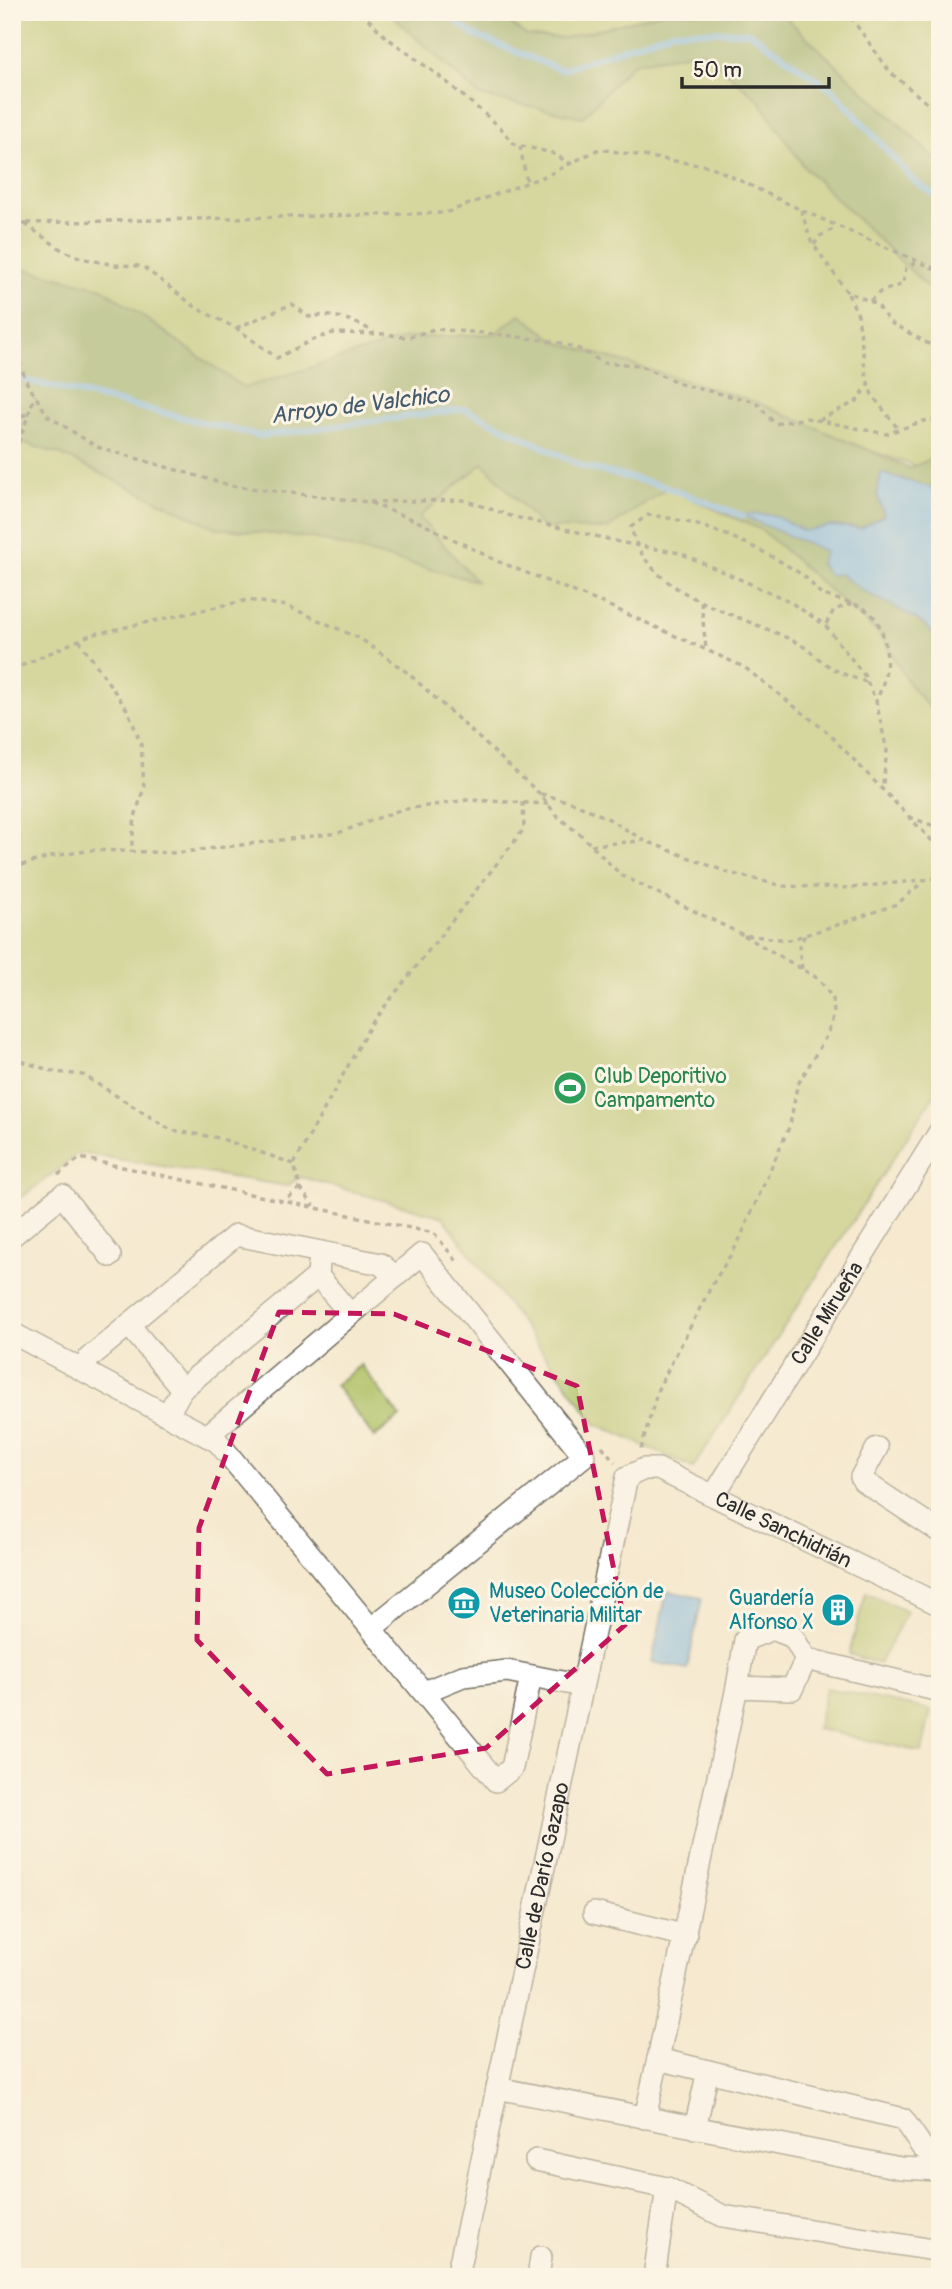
<svg xmlns="http://www.w3.org/2000/svg" width="952" height="2289" font-family="Pangolin,sans-serif">
<style>
.green{fill:#adc064;stroke:#6c7648;stroke-width:2}
.forest{fill:#8aa65a;stroke:#5a6842;stroke-width:2}
.water{fill:#72b3e7;stroke:#4e6f89;stroke-width:2}
.lines{fill:none;stroke-linecap:round;stroke-linejoin:round}
.stream{stroke:#72b3e7;stroke-width:6}
.minor-casing{stroke:#726e64;stroke-width:24}
.path{stroke:#726e64;stroke-width:3.5;stroke-dasharray:5 5;stroke-linecap:butt}
.minor{stroke:#fff;stroke-width:21}
.marked{fill:none;stroke:#c2185b;stroke-width:5;stroke-dasharray:14 9;stroke-linejoin:round}
.labels{text-anchor:middle;dominant-baseline:central;stroke-width:6;stroke-linejoin:round;paint-order:stroke}
.leisure-label{font-size:21px;fill:#27864d;stroke:#fcf5e5;text-anchor:start}
.street-label{font-size:21px;fill:#2b2b2b;stroke:#fcf5e5}
.culture-label{font-size:21px;fill:#0d838f;stroke:#fcf5e5;text-anchor:start}
.water-label{font-size:23px;font-style:italic;fill:#445b6d;stroke:#fcf5e5}
</style>
<rect width="100%" height="100%" fill="#fcf5e5"/>
<filter id="ink" filterUnits="userSpaceOnUse"><feTurbulence type="fractalNoise" baseFrequency=".0143" numOctaves="2"/><feDisplacementMap in="SourceGraphic" scale="14" xChannelSelector="R" yChannelSelector="G"/><feConvolveMatrix kernelMatrix="1 2 1 2 8 2 1 2 1" color-interpolation-filters="sRGB"/></filter>
<filter id="wash" filterUnits="userSpaceOnUse"><feTurbulence type="fractalNoise" baseFrequency=".00686" numOctaves="4" result="noise"/><feDisplacementMap in="SourceGraphic" scale="28" xChannelSelector="R" yChannelSelector="G"/><feGaussianBlur stdDeviation="1.57" result="paint"/><feColorMatrix in="noise" values="0 0 0 0 0 0 0 0 0 0 0 0 0 0 0 0 0 1.4 0 .05"/><feComposite in="paint" operator="in"/></filter>
<g filter="url(#wash)">
<rect width="100%" height="100%" fill="#f5e9cf"/>
<g class="green">
<polygon points="12,12 388,12 480,96 583,117 633,63 702,51 759,100 805,168 940,299 940,455 915,466 557,342 520,314 495,334 407,338 244,388 102,288 12,268"/>
<polygon points="494,12 667,12 564,38 527,36"/>
<polygon points="714,12 940,12 940,163 783,15"/>
<polygon points="12,439 62,455 216,528 313,538 475,581 419,517 483,462 607,529 667,488 762,530 880,635 910,685 936,716 940,736 940,1086 693,1468 596,1424 443,1217 301,1177 287,1186 79,1153 12,1205"/>
<polygon points="361,1365 400,1417 374,1437 335,1385"/>
<polygon points="866,1592 907,1612 879,1664 849,1654"/>
<polygon points="826,1688 931,1710 922,1752 817,1729"/>
</g>
<g class="forest">
<polygon points="388,12 494,12 527,36 564,38 667,12 783,15 940,163 940,299 805,168 759,100 702,51 633,63 583,117 480,96"/>
<polygon points="17,267 102,288 244,388 407,338 495,334 520,314 557,342 756,402 910,468 940,455 940,736 936,716 910,685 880,635 762,530 667,488 607,529 543,528 483,463 419,517 476,581 313,538 216,528 62,455 12,439 12,268"/>
</g>
<g class="water">
<path d="M881,473L940,490V641C915,608 870,602 841,574L829,575L820,564L825,551L738,514L773,515L804,531L830,526L861,528L884,515L877,494Z"/>
<polygon points="667,1591 702,1598 687,1669 652,1662"/>
</g>
<g class="lines">
<g class="stream">
<polyline points="444,12 472,34 561,70 673,31 749,32 834,91 916,183 940,198"/>
<polyline points="12,377 260,436 465,409 584,467 660,485 743,516"/>
</g>
</g>
</g>
<g filter="url(#ink)">
<g class="lines">
<defs>
<g id="minor">
<polyline points="12,1236 62,1195 110,1256"/>
<polyline points="319,1263 318,1276 350,1314"/>
<polyline points="129,1325 182,1389"/>
<polyline points="12,1333 218,1442 496,1781 512,1768 531,1676"/>
<polyline points="84,1371 89,1358 236,1235 381,1264 395,1277"/>
<polyline points="168,1414 182,1389 318,1276"/>
<polyline points="207,1436 422,1254 584,1456 372,1628"/>
<polyline points="877,1448 861,1477 863,1481 940,1532"/>
<path id="s1" d="M714,1495L940,1131"/>
<polyline points="737,1687 745,1640 773,1629 793,1637 806,1659"/>
<polyline points="424,1692 463,1676 507,1671 582,1686"/>
<polyline points="594,1913 686,1936"/>
<polyline points="658,2059 737,1687 792,1689 806,1659 940,1691"/>
<polyline points="708,2071 903,2119 922,2147 940,2162"/>
<polyline points="497,2088 900,2168 940,2170"/>
<polyline points="645,2118 658,2059 708,2071 695,2128"/>
<polyline points="536,2160 667,2188 723,2216 940,2251"/>
<path id="s2" d="M457,2277L627,1477L644,1469H658L940,1605"/>
<polyline points="538,2277 541,2257"/>
<polyline points="654,2277 667,2188"/>
</g>
</defs>
<use href="#minor" class="minor-casing"/>
<g class="path">
<polyline points="361,12 386,37 443,79 500,127 514,144 552,153 571,164"/>
<polyline points="842,12 852,19 890,72 940,114"/>
<polyline points="520,146 527,183"/>
<polyline points="801,210 811,241 847,292 877,304 889,322 940,350"/>
<polyline points="12,220 25,224 12,245"/>
<polyline points="27,223 445,213 548,175 599,149 712,167 801,210 940,271"/>
<polyline points="25,224 62,250 81,258 114,265 142,266 198,309 236,328 277,358 312,340 333,333 387,334 407,338 434,329 495,334 557,342 582,350 603,363 639,365 683,385 756,402 775,424 806,418 886,434 927,420 940,420"/>
<polyline points="814,245 820,236 837,227"/>
<polyline points="848,294 858,315 866,376 872,395 899,430"/>
<polyline points="870,301 880,292 903,284 906,268 918,261"/>
<path d="M236,328L292,304L309,317C334,312 352,320 374,332"/>
<polyline points="12,343 27,383 48,416 97,447 232,486 368,502 417,521 497,561 607,605 744,667 826,731 940,849"/>
<polyline points="12,418 29,414"/>
<polyline points="819,420 857,401 869,383"/>
<polyline points="12,462 35,395"/>
<polyline points="370,502 464,500 511,516 624,543 680,553 787,600 825,625 864,675 876,701 887,751 882,791"/>
<polyline points="701,602 706,649"/>
<polyline points="826,624 834,610 854,603"/>
<polyline points="79,640 128,711 141,744 144,787 135,817 131,851"/>
<polyline points="12,670 90,635 248,600 287,606 361,639 408,673 540,794 558,817 581,835 621,875 743,935 789,940 837,925 897,904 925,880"/>
<path d="M866,682C854,678 841,674 831,667C820,661 811,651 801,645C744,613 647,600 631,527L648,515C703,521 754,544 801,574C810,579 815,591 824,595C844,603 868,602 879,625C891,651 888,676 876,701"/>
<polyline points="541,794 575,803 609,819 643,840 729,873 783,886 850,888 940,878"/>
<polyline points="909,817 940,828"/>
<polyline points="591,845 641,841"/>
<polyline points="12,868 53,856 94,850 176,853 338,833 400,810 467,800 548,804"/>
<polyline points="802,969 799,947 805,935"/>
<polyline points="12,1058 55,1072 83,1075 171,1130 219,1138 294,1164 300,1188 285,1200"/>
<polyline points="294,1164 371,1024 524,829 523,802"/>
<polyline points="58,1175 80,1158 434,1233 459,1264"/>
<polyline points="300,1188 314,1206"/>
<polyline points="602,1446 615,1462"/>
<polyline points="641,1449 658,1389 712,1285 738,1243 790,1125 797,1086 828,1033 834,1014 833,999 819,979 743,935"/>
</g>
<use href="#minor" class="minor"/>
</g>
</g>
<path d="M0 0H952V2289H0ZM279,1312L394,1314L577,1386L625,1625L486,1748L327,1774L197,1640L199,1528Z" fill="#f5e9cf" fill-opacity=".55" fill-rule="evenodd"/>
<path class="marked" d="M279,1312L394,1314L577,1386L625,1625L486,1748L327,1774L197,1640L199,1528Z"/>
<defs>
<symbol id="stadium-disc" viewBox="-11 -11 22 22"><circle r="9.5" fill="#2e9e5b" stroke="#fcf5e5"/><path d="M0-5a6.5 5 0 1 0 0 10a6.5 5 0 1 0 0-10ZM-3.5-1.8h7v3.6h-7Z" fill="#fff"/></symbol>
<symbol id="museum-disc" viewBox="-11 -11 22 22"><circle r="9.5" fill="#0f9aa8" stroke="#fcf5e5"/><path d="M0-6L6-3V-2H-6V-3ZM-5-1h2V3h-2ZM-1-1h2V3h-2ZM3-1h2V3H3ZM-6 4H6V6H-6Z" fill="#fff"/></symbol>
<symbol id="building-disc" viewBox="-11 -11 22 22"><circle r="9.5" fill="#0f9aa8" stroke="#fcf5e5"/><path d="M-4-6H4V6H1V3H-1V6H-4ZM-2.5-4.3h1.7v1.8h-1.7ZM.8-4.3h1.7v1.8H.8ZM-2.5-1h1.7V.8h-1.7ZM.8-1h1.7V.8H.8Z" fill="#fff"/></symbol>
</defs>
<g fill-rule="evenodd">
<use href="#stadium-disc" x="551" y="1069" width="38" height="38"/>
<use href="#museum-disc" x="445" y="1584" width="38" height="38"/>
<use href="#building-disc" x="819" y="1591" width="38" height="38"/>
</g>
<g class="labels">
<g class="leisure-label">
<text x="594" y="1076">Club Deporitivo<tspan x="594" dy="24">Campamento</tspan></text>
</g>
<g class="street-label">
<text stroke="none"><textPath href="#s1" startOffset="214">Calle Mirueña</textPath></text>
<text stroke="none"><textPath href="#s2" startOffset="990">Calle Sanchidrián</textPath></text>
<text stroke="none"><textPath href="#s2" startOffset="410">Calle de Darío Gazapo</textPath></text>
</g>
<g class="culture-label">
<text x="489" y="1591">Museo Colección de<tspan x="489" dy="24">Veterinaria Militar</tspan></text>
<text x="814" y="1598" text-anchor="end">Guardería<tspan x="814" dy="24">Alfonso X</tspan></text>
</g>
<g class="water-label">
<text transform="translate(360 405) rotate(-7)">Arroyo de Valchico</text>
</g>
</g>
<rect width="952" height="2289" fill="none" stroke="#fcf5e5" stroke-width="42"/>
<path d="M682 77v10h147v-10" fill="none" stroke="#2b2b2b" stroke-width="3.5"/>
<text x="693" y="77" font-size="21" fill="#2b2b2b" stroke="#fcf5e5" stroke-width="5" paint-order="stroke">50 m</text>
</svg>
